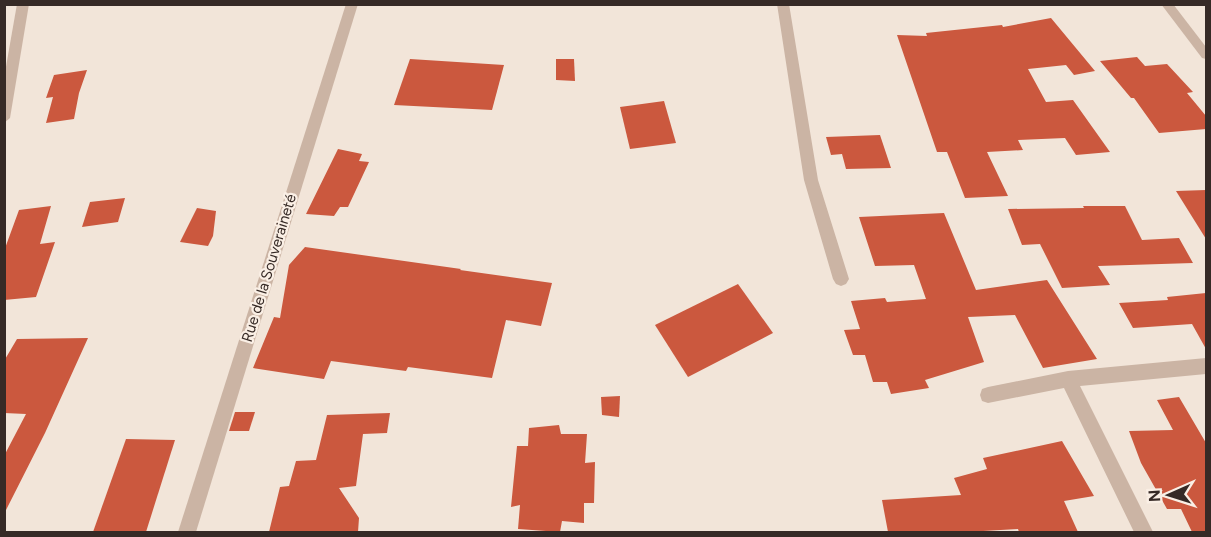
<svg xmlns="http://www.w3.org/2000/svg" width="1211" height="537" font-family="Figtree,sans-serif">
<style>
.building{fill:#cb583e}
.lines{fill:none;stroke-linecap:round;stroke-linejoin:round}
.minor{fill:#cbb4a4;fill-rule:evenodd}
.labels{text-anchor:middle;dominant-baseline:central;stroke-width:4.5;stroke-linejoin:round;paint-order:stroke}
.street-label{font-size:15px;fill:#362a26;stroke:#faefe5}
</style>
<rect width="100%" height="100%" fill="#f2e5d9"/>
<g class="building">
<polygon points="1051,18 1095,71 1074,75 1066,65 1028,69 1046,102 1073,100 1110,152 1076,155 1065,138 1018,140 1023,150 987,152 1008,196 965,198 947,152 937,152 897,35 927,36 926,33 1002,25 1003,27"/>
<polygon points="1137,57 1145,66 1167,64 1193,92 1187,93 1206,116 1206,129 1159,133 1134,98 1131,98 1100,61"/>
<polygon points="410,59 504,65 492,110 394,105"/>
<polygon points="556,59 574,59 575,81 556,80"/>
<polygon points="87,70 79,93 74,119 46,123 53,97 46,98 54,75"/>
<polygon points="664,101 676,143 630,149 620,107"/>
<polygon points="880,135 891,168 846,169 842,154 831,155 826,137"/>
<polygon points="338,149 362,154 359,161 369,162 348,207 340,207 334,216 306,214"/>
<polygon points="1206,190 1206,239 1176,191"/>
<polygon points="125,198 118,222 82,227 90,202"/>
<polygon points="51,206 40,244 55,242 36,297 4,300 4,251 19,210"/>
<polygon points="1083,206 1125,206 1142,240 1179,238 1193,263 1098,266 1110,285 1062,288 1040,244 1022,245 1008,209 1084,208"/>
<polygon points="197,208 216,211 213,236 208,246 180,242"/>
<polygon points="944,213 976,290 1047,280 1097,359 1043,368 1015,315 968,317 984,362 925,380 929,388 891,394 887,382 873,382 865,355 853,355 844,330 860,329 851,301 885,298 887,302 926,299 914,265 875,266 859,217"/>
<polygon points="305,247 461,269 460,270 552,283 541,326 506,320 492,378 408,367 406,371 331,361 324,379 253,368 274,317 280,318 289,265"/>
<polygon points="738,284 773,333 688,377 655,325"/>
<polygon points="1206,293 1206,349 1192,324 1133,328 1119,303 1168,300 1167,297"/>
<polygon points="88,338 45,433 4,514 4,456 26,414 4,413 4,361 17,339"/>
<polygon points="620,396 619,417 602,415 601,397"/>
<polygon points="1179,397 1206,443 1206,532 1192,532 1181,509 1167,509 1141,463 1129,431 1173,430 1157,400"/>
<polygon points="235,412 255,412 249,431 229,431"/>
<polygon points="390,413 387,433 363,434 356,486 339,488 359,518 358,532 269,532 280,487 289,486 296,461 316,460 327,415"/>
<polygon points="559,425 561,434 587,434 585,463 595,462 594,503 584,503 584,523 562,521 560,532 518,529 520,505 511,507 517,446 528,446 529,428"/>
<polygon points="126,439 175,440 146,532 93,532"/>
<polygon points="1062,441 1094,496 1064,501 1078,532 1019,532 1018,529 966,532 888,532 882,500 961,495 954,478 987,469 983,458"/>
</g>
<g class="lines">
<g class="minor">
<polygon points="17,4 29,4 10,118 4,123 4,78"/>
<polygon points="346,4 358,4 196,532 178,532"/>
<polygon points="777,4 789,4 818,180 849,279 846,284 841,286 836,284 833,279 804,180"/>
<polygon points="1161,4 1173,4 1206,47 1206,59 1202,58"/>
<polygon points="1206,358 1206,374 1080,386 1153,532 1134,532 1064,388 988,403 982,401 980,395 982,389 988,387 1068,371"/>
</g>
</g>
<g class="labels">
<g class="street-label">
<text transform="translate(269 268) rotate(-73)">Rue de la Souveraineté</text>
</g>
</g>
<rect width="1211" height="537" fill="none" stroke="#362a26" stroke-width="12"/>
<g transform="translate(1169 495) rotate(267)" stroke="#faefe5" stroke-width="4.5" paint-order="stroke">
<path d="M0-4.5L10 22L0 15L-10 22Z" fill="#362a26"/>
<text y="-9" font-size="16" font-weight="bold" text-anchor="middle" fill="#362a26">N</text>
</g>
</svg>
